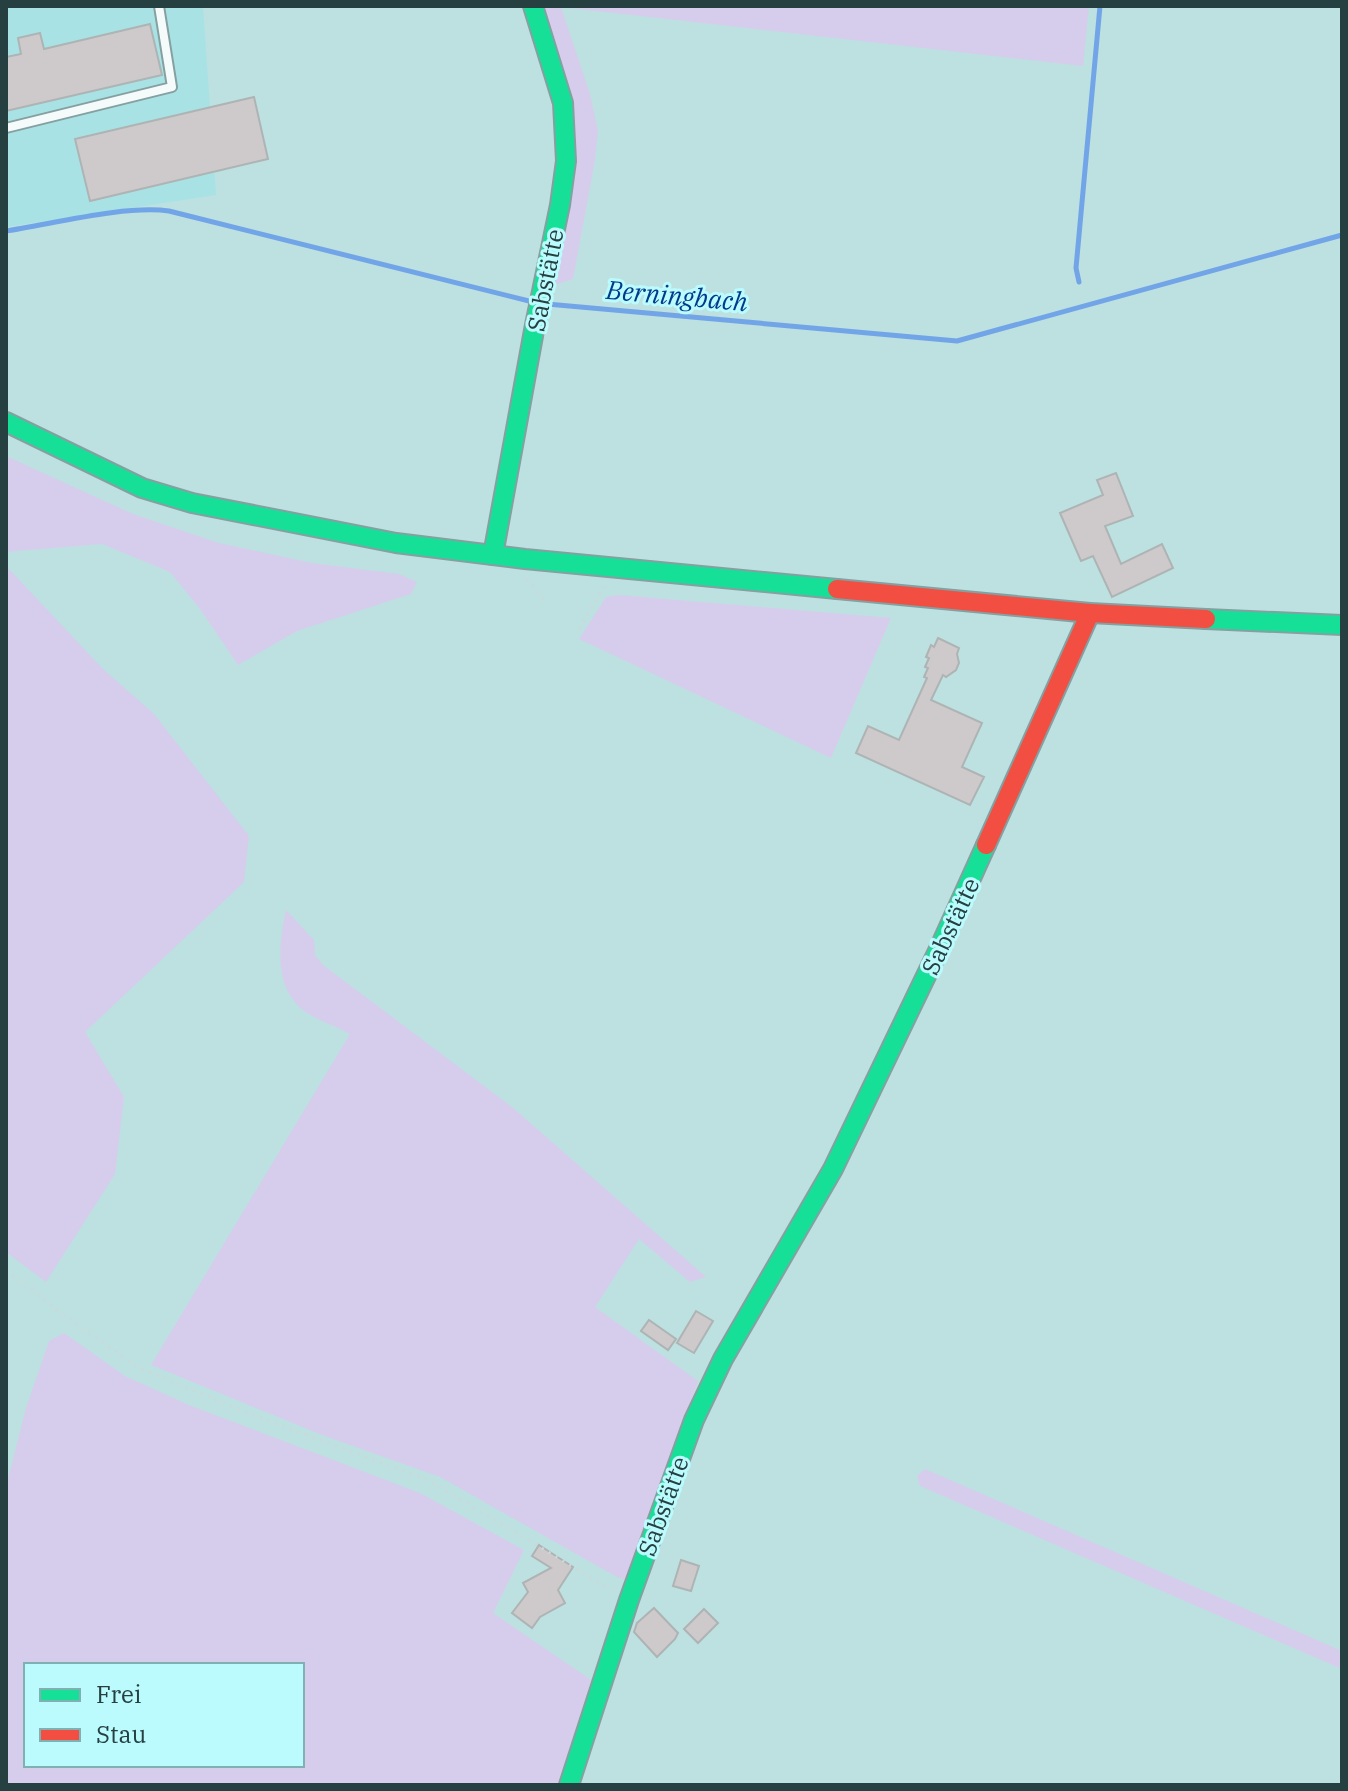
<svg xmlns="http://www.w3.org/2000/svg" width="1348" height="1791" font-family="'IBM Plex Serif',serif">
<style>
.built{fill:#a9e2e4}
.green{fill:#d6cded;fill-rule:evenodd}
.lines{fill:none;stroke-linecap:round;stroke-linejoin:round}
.stream{stroke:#71a5e7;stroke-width:5}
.building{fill:#cecacb;stroke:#aeb4b4;stroke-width:2}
.lane-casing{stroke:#84a0a1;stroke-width:12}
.fast-casing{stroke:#84a0a1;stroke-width:22}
.jam-casing{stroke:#84a0a1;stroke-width:22}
.path{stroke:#cdd8d8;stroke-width:3;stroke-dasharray:2 6;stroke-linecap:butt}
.lane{stroke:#f5fafa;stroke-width:8}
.fast{stroke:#16e098;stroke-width:18}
.jam{stroke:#f24e42;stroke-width:18}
.labels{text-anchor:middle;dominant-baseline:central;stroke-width:6;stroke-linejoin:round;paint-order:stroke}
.street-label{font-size:24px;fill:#264041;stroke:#bbfbfd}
.water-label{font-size:26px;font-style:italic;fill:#003b8d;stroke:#bbfbfd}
</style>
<rect width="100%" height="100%" fill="#bde0e1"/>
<polygon class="built" points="6,6 203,6 216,195 6,227"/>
<g class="green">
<polygon points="541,6 1089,6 1083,66 561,7 590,94 598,131 595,160 573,279 552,286 568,196"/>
<polygon points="6,456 133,514 219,543 312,563 399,574 417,582 411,594 297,631 238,665 200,609 170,572 102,544 6,552"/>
<polygon points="6,566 102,668 154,714 249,836 244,882 85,1032 124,1097 115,1174 46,1282 6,1252"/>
<polygon points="619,595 891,618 831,758 579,639 606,597"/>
<path d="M286,910L314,940L315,955L323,965L512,1107L706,1277L690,1282L639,1239L595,1307L698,1381L627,1580L617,1577L440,1477L322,1435L151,1365L350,1034C333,1024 307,1018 295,1002C274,978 280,938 286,910Z"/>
<path d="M64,1333L125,1376L189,1405L420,1493L524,1550L493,1613L591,1680L558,1785H6V1487L26,1408L49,1341ZM26,1665H302V1765H26Z"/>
<polygon points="925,1469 1342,1651 1342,1669 920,1486 917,1476"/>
</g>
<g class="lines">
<g class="stream">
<path d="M6,231C52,224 125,205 169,211L533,302"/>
<polyline points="1079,282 1076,268 1100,6"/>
<polyline points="547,304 957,341 1342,235"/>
</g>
</g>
<g class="building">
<polygon points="150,24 162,75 6,111 6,57 21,54 18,38 40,33 44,49"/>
<polygon points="254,97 268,159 90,201 75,139"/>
<polygon points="1116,473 1133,516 1105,526 1121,564 1162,544 1173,568 1112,597 1093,556 1081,561 1060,513 1103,495 1097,480"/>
<polygon points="938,638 959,648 957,654 959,663 956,670 946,677 943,675 931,700 982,723 962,767 984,777 970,805 856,753 868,726 899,740 927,678 924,677 928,668 925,667 929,658 926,657 931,645 934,647"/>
<polygon points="696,1311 713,1321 694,1353 677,1343"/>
<polygon points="649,1320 676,1339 668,1350 641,1331"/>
<polygon points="539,1545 573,1567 558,1590 565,1603 540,1617 532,1628 512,1613 528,1592 523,1583 551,1568 532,1556"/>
<polygon points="681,1560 699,1566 691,1591 673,1586"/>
<polygon points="654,1608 678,1633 675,1639 657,1657 634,1632 637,1623"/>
<polygon points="704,1609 718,1623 698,1643 684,1629"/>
</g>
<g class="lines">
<defs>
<polyline id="lane" points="6,128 172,87 159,6"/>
<g id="fast">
<polyline points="6,422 142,488 192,503 396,543 525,559 837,589"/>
<polyline points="493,555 535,325 560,205 566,161 563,103 533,6"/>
<polyline points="1206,619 1342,625"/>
<polyline points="569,1785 629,1600 694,1420 723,1359 833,1169 939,949 986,845"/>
</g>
<g id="jam">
<polyline points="837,589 1090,613 1206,619"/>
<polyline points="986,845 1090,613"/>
</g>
</defs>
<use href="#lane" class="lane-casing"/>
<use href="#fast" class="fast-casing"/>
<use href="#jam" class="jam-casing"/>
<g class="path">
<polyline points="527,579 546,602"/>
<polyline points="579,629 604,586"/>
<polyline points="6,1270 62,1314 139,1368 255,1416 426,1479 612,1590"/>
</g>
<use href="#lane" class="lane"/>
<use href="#fast" class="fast"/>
<use href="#jam" class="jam"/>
</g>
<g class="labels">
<g class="street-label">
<text transform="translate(545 280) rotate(-79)">Sabstätte</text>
<text transform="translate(950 926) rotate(-65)">Sabstätte</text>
<text transform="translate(663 1506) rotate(-70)">Sabstätte</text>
</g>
<g class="water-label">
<text transform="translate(677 295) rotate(5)">Berningbach</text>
</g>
</g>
<rect width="1348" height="1791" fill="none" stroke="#264041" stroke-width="16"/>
<rect x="24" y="1663" width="280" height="104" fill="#bbfbfd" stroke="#7fb0b2" stroke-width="2"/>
<rect x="40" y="1689" width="40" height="12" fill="#16e098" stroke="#7fb0b2" stroke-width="2"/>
<text x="96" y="1703" font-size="24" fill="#264041">Frei</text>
<rect x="40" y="1729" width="40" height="12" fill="#f24e42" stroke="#7fb0b2" stroke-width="2"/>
<text x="96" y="1743" font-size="24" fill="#264041">Stau</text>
</svg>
